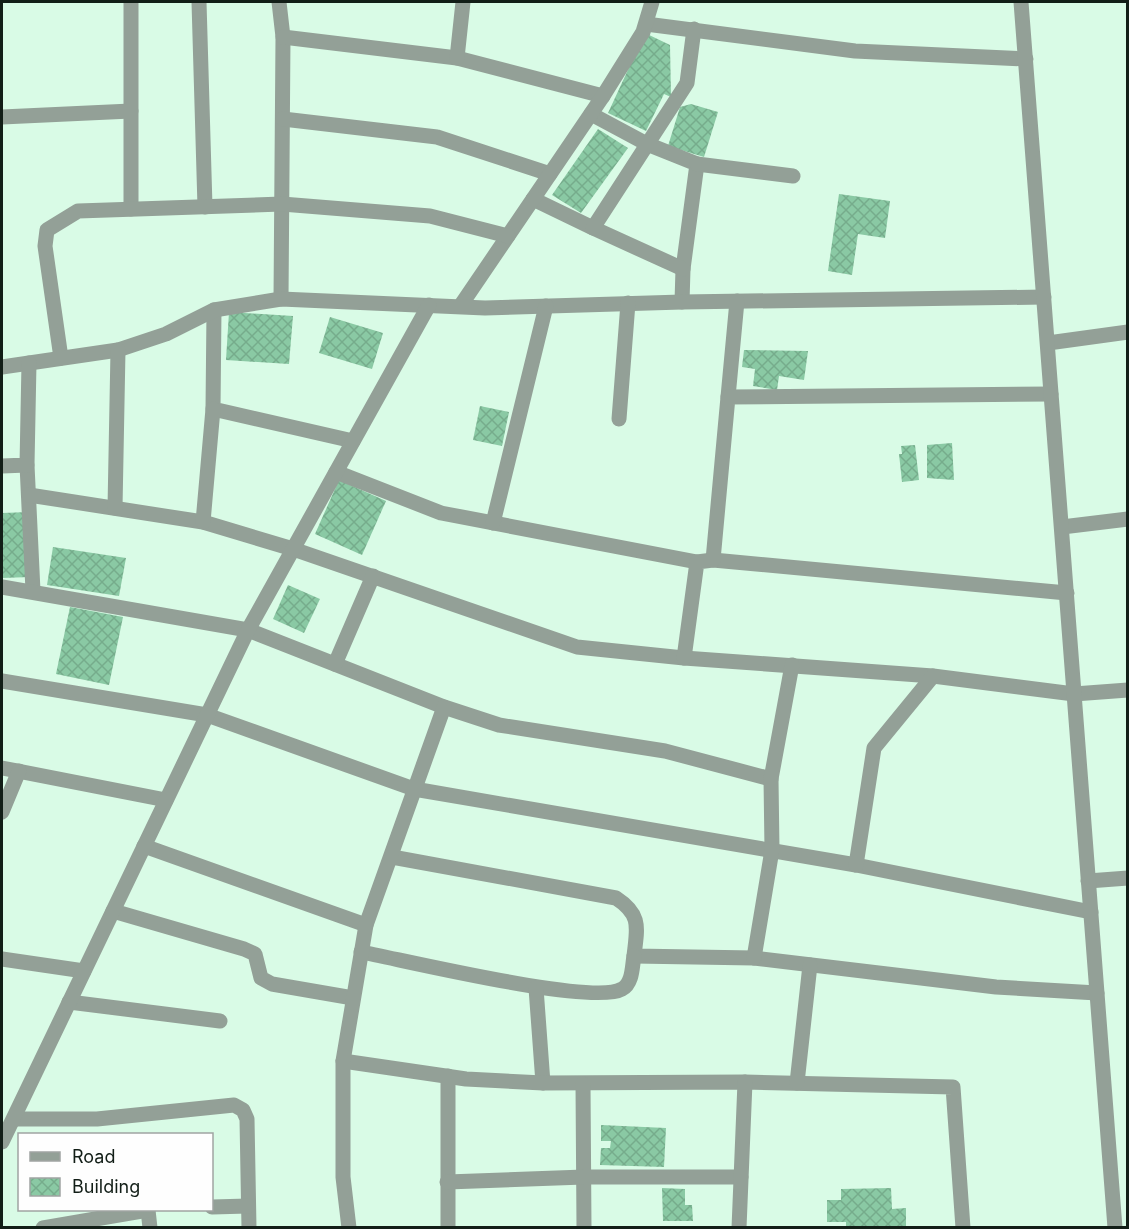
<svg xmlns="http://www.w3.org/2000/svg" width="1129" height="1229" font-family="Inter,sans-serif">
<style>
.building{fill:url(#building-cross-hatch)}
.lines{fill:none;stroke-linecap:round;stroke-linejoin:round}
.minor{stroke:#93a097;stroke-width:15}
.tertiary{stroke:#93a097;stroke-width:15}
</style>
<defs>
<pattern id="building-cross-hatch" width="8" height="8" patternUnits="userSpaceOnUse" patternTransform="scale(1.5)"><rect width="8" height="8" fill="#8ac9a4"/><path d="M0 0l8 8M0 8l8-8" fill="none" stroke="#76ac8c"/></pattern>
</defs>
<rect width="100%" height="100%" fill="#d9fbe6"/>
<g class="building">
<polygon points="645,33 670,45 671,97 664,94 646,131 608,113"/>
<polygon points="691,104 718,112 704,157 668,146 680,107"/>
<polygon points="598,129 628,148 581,213 552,195"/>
<polygon points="839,194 890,201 885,238 858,234 852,275 828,271"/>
<polygon points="229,312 293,316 289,364 226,360"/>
<polygon points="330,317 383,333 372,369 319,353"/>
<polygon points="744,350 808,351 804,380 779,376 777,390 753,386 755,369 742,367"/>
<polygon points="480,406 509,412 502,446 473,440"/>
<polygon points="952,443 954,480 927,478 927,445"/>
<polygon points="915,445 919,480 902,482 899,454 902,454 901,446"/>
<polygon points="339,480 386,501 362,555 315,534"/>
<polygon points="29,512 30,577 2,578 2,513"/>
<polygon points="53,547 126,558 119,596 47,585"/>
<polygon points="288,585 320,599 304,633 273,619"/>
<polygon points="70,607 123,617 109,685 56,674"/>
<polygon points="601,1125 666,1128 664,1167 600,1165 601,1148 610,1148 611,1141 601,1141"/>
<polygon points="662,1188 685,1189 685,1205 692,1205 693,1221 663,1221"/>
<polygon points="891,1188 892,1209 906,1208 906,1228 846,1228 846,1222 827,1222 827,1200 841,1200 841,1189"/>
</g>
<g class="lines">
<g class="minor">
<polyline points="199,2 205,207"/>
<polyline points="279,2 283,37 281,299"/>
<polyline points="646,24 855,51 1026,59"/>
<polyline points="283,37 457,58 603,96"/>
<polyline points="457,58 463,2"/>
<polyline points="591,114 647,144 697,164 683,269 682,302"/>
<polyline points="2,117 131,111"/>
<polyline points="283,119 437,137 550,174"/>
<polyline points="697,164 793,176"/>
<polyline points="533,199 593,228"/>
<polyline points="131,209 131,2"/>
<polyline points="683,269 593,228 687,83 694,29"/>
<polyline points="461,305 603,96 643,32 652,2"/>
<polyline points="214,310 213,409 353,441"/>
<polyline points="1048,343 1128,332"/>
<polyline points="61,358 45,246 47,230 78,211 282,204 430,216 508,236"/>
<polyline points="2,367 118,350 166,334 214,310 281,299 485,308 682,302 1044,297"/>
<polyline points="728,397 737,301"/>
<polyline points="619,419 628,303"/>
<polyline points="27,465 33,591"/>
<polyline points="2,466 27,465 29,363"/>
<polyline points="336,472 441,513 697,562"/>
<polyline points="29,495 203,522 293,549 577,647 684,658 933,676 1074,694 1128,690"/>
<polyline points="115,508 118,350"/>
<polyline points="203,522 213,409"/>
<polyline points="493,523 546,306"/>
<polyline points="1062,527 1128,519"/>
<polyline points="713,560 1067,593"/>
<polyline points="2,587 248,630 444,707 499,725 665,751 771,779"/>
<polyline points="684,658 697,562 713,560 728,397 1051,394"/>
<polyline points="335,664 373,576"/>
<polyline points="2,681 207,715 414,789 856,865 1091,912"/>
<polyline points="2,768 166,800"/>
<polyline points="2,812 19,771"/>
<polyline points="144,846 366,925"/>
<path d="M392,857L616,898C642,915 637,928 634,956L754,958L996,987L1097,993"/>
<polyline points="856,865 874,748 933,676"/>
<polyline points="1088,881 1128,878"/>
<polyline points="113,911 244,949 255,954 261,978 272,984 353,998"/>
<path d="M361,952C404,960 593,1006 622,989C633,983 632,966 634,956"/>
<polyline points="754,958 772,850 771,779 792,665"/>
<polyline points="2,959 84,971"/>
<polyline points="536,988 543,1083"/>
<polyline points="69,1002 220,1021"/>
<polyline points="343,1061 466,1079 543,1083 745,1082 953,1087 963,1228"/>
<polyline points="448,1076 448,1228"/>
<polyline points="797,1083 810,965"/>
<polyline points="583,1084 584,1228"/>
<polyline points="14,1119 97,1119 234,1105 243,1110 247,1119 249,1228"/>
<polyline points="2,1142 248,630 429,305"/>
<polyline points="447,1182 584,1177 741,1177"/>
<polyline points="212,1207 248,1206"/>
<polyline points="148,1210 150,1228"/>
<polyline points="43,1228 148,1210"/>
<polyline points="349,1228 343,1177 343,1061 366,925 444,707"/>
<polyline points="739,1228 745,1082"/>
</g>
<polyline class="tertiary" points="1021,2 1115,1228"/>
</g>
<rect width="1129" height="1229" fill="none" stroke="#121e17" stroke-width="6"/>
<rect x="18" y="1133" width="195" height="78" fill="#fefefe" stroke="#a0a4a2" stroke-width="1.5"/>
<rect x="30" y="1152" width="30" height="9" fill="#93a097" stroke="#a0a4a2" stroke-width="1.5"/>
<text x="72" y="1163" font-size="18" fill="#121e17">Road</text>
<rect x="30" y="1178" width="30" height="18" fill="url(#building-cross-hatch)" stroke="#a0a4a2" stroke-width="1.5"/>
<text x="72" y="1193" font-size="18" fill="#121e17">Building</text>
</svg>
